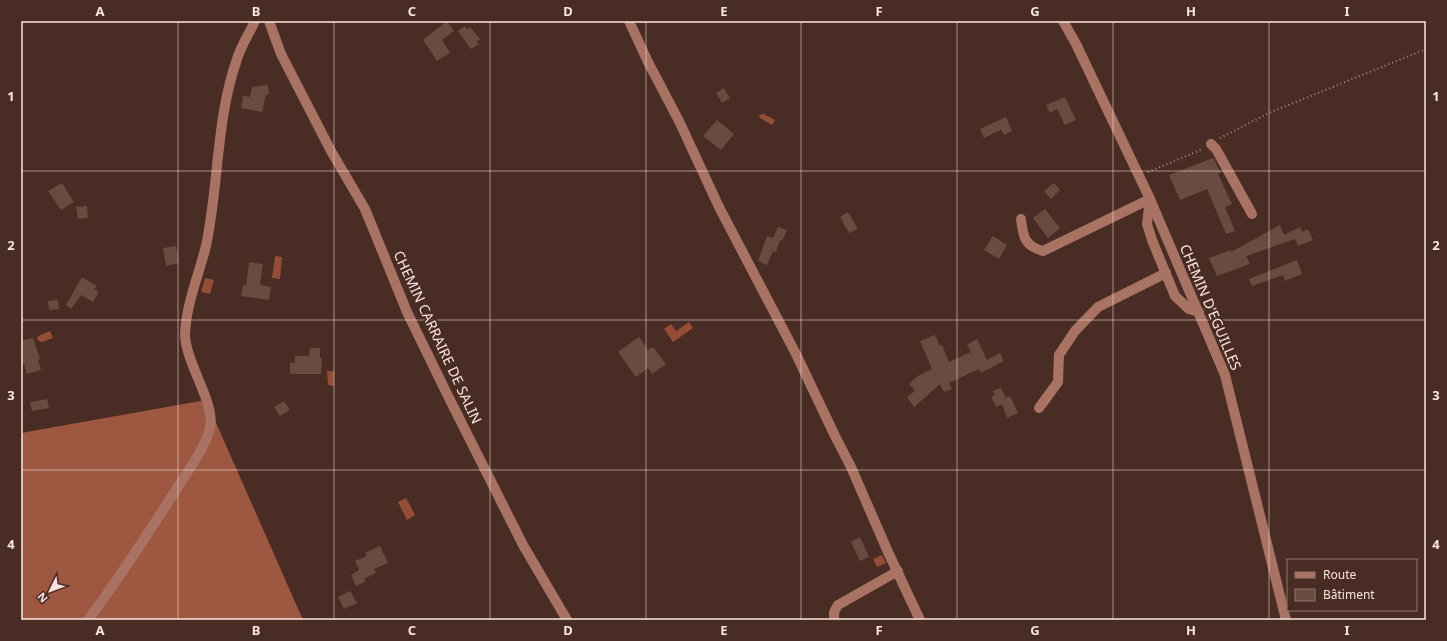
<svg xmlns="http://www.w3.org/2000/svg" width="1447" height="641" font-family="'Noto Sans',sans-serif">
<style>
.forest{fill:#9e5741}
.water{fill:#944e38}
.building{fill:#6a4b41}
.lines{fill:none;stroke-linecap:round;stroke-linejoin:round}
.path{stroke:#a9918a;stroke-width:2;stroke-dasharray:1 3;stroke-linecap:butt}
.minor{stroke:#a97363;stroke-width:10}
.grid{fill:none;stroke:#fae6e0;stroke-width:1;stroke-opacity:0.55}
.labels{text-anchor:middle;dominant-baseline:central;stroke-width:3.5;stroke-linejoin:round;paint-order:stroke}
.street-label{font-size:14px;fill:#fae6e0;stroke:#492c23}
.neatline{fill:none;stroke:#fae6e0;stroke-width:1.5}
.grid-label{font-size:13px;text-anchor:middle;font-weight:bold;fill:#fae6e0}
</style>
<rect width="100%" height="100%" fill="#492c23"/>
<polygon class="forest" points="206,400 303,620 21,620 21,433"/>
<g class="water">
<polygon points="764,114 775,120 772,125 760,118 759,115"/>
<polygon points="275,256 282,257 280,279 272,278"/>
<polygon points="205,278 214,280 210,294 201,292"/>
<polygon points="689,322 693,328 673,342 664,329 671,324 676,331"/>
<polygon points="50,331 53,338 42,342 39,341 37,338 40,335"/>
<polygon points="327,371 334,371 334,386 328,385"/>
<polygon points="406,498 415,515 407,520 398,502"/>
<polygon points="882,555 886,563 877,567 873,559"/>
</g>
<g class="building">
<polygon points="447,21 454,31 442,40 450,53 437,61 423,40"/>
<polygon points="465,26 467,29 470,27 480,39 476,42 479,44 471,49 458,31"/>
<polygon points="268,85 269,94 266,95 262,112 241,108 243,96 250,97 252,87"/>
<polygon points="724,88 730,98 722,103 716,93"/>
<polygon points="1065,97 1076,120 1065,125 1057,109 1050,113 1046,105"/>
<polygon points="1006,117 1012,131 1004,135 1001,130 984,138 980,129"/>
<polygon points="717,120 734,134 721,150 703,136"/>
<polygon points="1213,158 1221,173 1218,174 1232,204 1225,207 1235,231 1226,234 1207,189 1180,200 1169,175"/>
<polygon points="62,183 74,202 61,210 48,191"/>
<polygon points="1054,183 1060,190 1051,199 1044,191"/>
<polygon points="87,206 88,218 78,219 76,207"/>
<polygon points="1045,209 1060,228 1048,238 1033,218"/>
<polygon points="848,212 858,229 849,233 840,217"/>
<polygon points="1280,225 1284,235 1300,227 1302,232 1308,229 1313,240 1298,246 1295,239 1246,256 1250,264 1217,276 1209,258 1231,250 1231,252"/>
<polygon points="778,227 787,230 782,241 778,240 780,241 776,252 773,251 767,265 758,261 767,236 773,238"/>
<polygon points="993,236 1007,245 999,259 984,250"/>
<polygon points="176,246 179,263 166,266 163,248"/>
<polygon points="1297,260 1302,274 1285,281 1283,275 1252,286 1249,279"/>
<polygon points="249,262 263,264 260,285 271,287 269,300 241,296 243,285 246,286"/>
<polygon points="82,277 97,286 94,289 99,292 93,302 81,295 71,309 66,305"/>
<polygon points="58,300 59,309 49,310 48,301"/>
<polygon points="935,335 940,346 942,345 949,362 971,352 967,345 977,339 987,360 1000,353 1004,361 981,373 979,369 949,383 952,389 944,392 940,384 914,407 907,397 915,391 909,384 918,376 932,369 920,341"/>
<polygon points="639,337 648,350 653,347 666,364 652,374 648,368 636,377 618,352"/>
<polygon points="33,338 40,359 38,360 41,370 27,374 24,364 21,365 21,341"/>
<polygon points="310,348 320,348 320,358 322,358 321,374 290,374 290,363 295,363 295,356 309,356"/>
<polygon points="1001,388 1006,398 1010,396 1018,413 1007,418 1002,404 996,407 991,396 995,395 993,391"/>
<polygon points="47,399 49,408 32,411 30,402"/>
<polygon points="284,401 290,410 280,416 274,407"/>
<polygon points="860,537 869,557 860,561 851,542"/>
<polygon points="380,546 388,563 374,569 376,573 364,579 365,582 356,586 351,575 359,570 355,561 367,556 365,553"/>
<polygon points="350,591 357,603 344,609 338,597"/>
</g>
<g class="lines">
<g class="path">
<polyline points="1220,138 1269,113 1426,49"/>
<polyline points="1148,172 1203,149"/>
</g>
<g class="minor">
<polyline points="269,21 281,54 331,151 365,209 407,312 449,398 523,545 567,620"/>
<polyline points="629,21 648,62 679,121 719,207 796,354 835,436 851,467 888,552 920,620"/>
<polyline points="1063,21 1076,44 1150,199 1225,375 1286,620"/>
<polyline points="1211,144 1216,149 1252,214"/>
<polyline points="1150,199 1147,224 1152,240 1175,296 1189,309 1199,312"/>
<path d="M1021,219C1023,236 1024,246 1043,251L1150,199"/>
<polyline points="1039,408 1058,382 1059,355 1075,331 1098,307 1166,273"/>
<path d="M88,620C119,579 146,536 174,493C186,473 204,451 210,428C216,404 185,362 185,334C186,305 199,274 206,246C219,184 216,119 237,59C241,46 249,34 255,21"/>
<polyline points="834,620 834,612 838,605 898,571"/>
</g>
</g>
<path class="grid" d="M178,21V620M334,21V620M490,21V620M646,21V620M801,21V620M957,21V620M1113,21V620M1269,21V620M21,171H1426M21,320H1426M21,470H1426"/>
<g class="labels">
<g class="street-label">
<text transform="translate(1211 307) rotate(67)">CHEMIN D'EGUILLES</text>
<text transform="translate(438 337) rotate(65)">CHEMIN CARRAIRE DE SALIN</text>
</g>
</g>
<rect width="1447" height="641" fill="none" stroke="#492c23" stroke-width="44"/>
<rect x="1287" y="559" width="130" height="52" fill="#492c23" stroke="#90766f"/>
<rect x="1295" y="572" width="20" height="6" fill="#a97363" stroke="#90766f"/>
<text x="1323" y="579" font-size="12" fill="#fae6e0">Route</text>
<rect x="1295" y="589" width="20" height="12" fill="#6a4b41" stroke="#90766f"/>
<text x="1323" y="599" font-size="12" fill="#fae6e0">Bâtiment</text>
<g transform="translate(50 591) rotate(228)" stroke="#492c23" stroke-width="3" paint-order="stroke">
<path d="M0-3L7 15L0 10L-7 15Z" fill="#fae6e0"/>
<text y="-6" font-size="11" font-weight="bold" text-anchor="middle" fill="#fae6e0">N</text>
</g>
<rect x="22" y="22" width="1403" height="597" class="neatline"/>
<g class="grid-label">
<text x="100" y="16">A</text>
<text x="256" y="16">B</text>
<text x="412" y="16">C</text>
<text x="568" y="16">D</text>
<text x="724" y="16">E</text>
<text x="879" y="16">F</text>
<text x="1035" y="16">G</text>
<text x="1191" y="16">H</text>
<text x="1347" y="16">I</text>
<text x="11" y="101">1</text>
<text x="1436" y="101">1</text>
<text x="11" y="250">2</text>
<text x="1436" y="250">2</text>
<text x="11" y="400">3</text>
<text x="1436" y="400">3</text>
<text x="11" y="549">4</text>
<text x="1436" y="549">4</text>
<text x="100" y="635">A</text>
<text x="256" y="635">B</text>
<text x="412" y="635">C</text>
<text x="568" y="635">D</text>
<text x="724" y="635">E</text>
<text x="879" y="635">F</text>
<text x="1035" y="635">G</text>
<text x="1191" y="635">H</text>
<text x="1347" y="635">I</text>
</g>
</svg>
